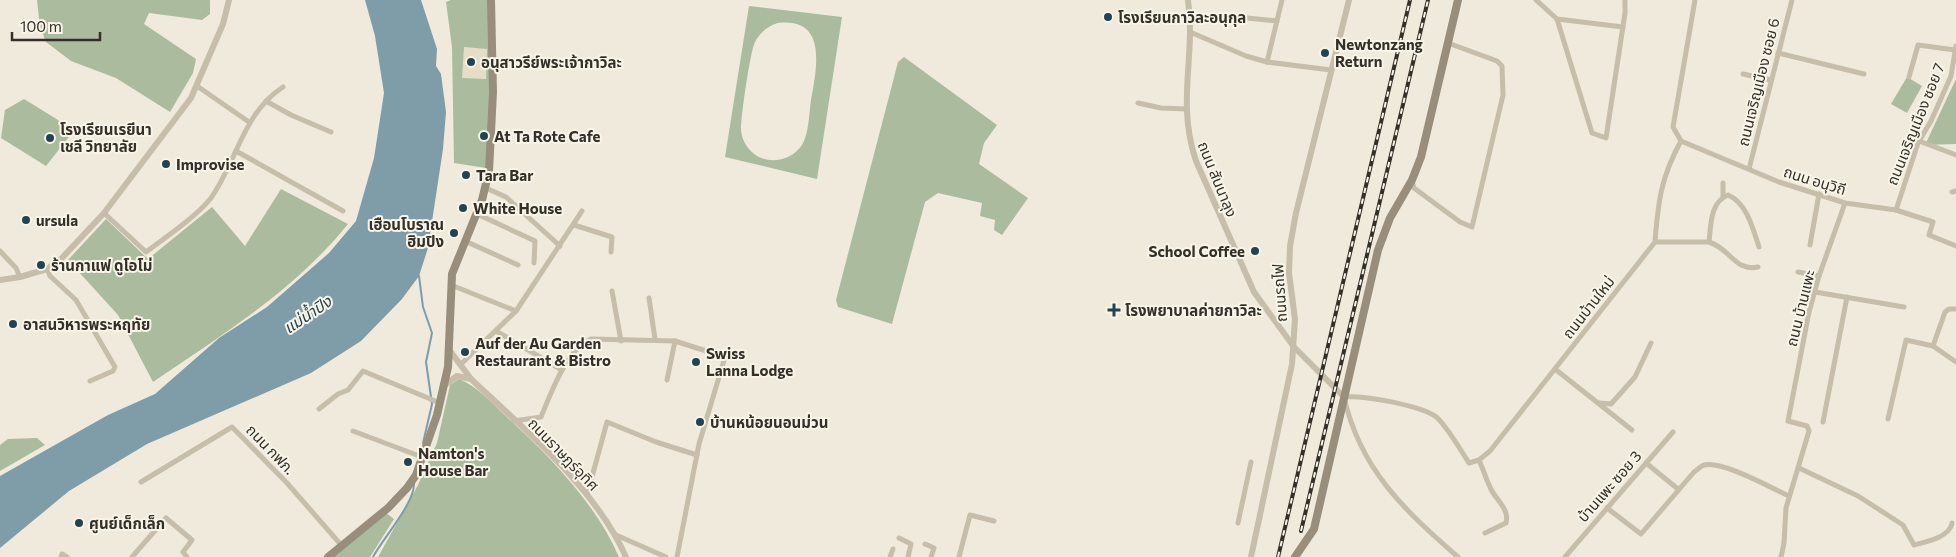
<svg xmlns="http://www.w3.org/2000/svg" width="1956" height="557" font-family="Commissioner,'Noto Sans Thai',sans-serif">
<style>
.green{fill:#abbc9e;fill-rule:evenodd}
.plaza{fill:#e5dec5}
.water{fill:#7e9da9}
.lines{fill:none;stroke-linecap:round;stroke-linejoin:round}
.stream{stroke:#7e9da9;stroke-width:2}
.minor{stroke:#c6bdaa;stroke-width:5}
.tertiary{stroke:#c6bdaa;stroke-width:6}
.secondary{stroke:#998d7b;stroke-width:8}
.rail-casing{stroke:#342f28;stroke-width:4}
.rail{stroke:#f7f4e8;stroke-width:2;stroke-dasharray:5.5;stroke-linecap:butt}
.poi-dot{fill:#234351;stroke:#f7f4e8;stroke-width:2}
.labels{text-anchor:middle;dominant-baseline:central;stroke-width:4;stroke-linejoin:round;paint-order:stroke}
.poi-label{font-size:15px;font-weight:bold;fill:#342f28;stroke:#f7f4e8;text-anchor:start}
.street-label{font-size:15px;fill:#342f28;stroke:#f7f4e8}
.water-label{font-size:16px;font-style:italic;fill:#234351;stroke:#f7f4e8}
</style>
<rect width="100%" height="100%" fill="#efeadc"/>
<g class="green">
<polygon points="37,0 210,0 210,14 202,20 149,13 144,24 196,59 193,73 170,112 116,78 71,61 46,42 40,27"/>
<polygon points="451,0 489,0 490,105 486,168 454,163 452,47 446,2"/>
<path d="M749,6L842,17L817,179L725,157ZM778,23C829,17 816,71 811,100C809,114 809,133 802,145C790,163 763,166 749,149C744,143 741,136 741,128C741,116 750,52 755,42C760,32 768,26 778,23Z"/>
<polygon points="904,57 997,125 984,143 979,164 1028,198 1002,235 994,230 995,220 980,216 982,203 938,193 925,202 892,324 838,307 836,300 898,62"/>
<polygon points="1907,77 1922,86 1907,113 1891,104"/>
<polygon points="1956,80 1956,144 1925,145 1955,81"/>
<polygon points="24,99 58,120 72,133 46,166 1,138 5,110"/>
<path d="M281,189L348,224C295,290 222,335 153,382L118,315L68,260L106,219L148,259L212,207L245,246Z"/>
<path d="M459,379C478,387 492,403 507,417C550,457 595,502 619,557H378L418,485L437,443L450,385Z"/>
<polygon points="37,438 45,445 0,471 0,445 8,439"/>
<polygon points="386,513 394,519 370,557 334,557"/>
</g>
<polygon class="plaza" points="464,47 487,49 486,79 462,78"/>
<polygon class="water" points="365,0 421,0 437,49 436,66 441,74 446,112 443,149 428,248 419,276 402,299 361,341 311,373 147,444 69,491 0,548 0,476 108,415 155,394 219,338 267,307 329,253 356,221 374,158 384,93 375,36"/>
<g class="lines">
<g class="stream">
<polyline points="419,276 423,307 432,333 426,362 432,404 423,443"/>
<path d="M373,557C383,538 415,503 414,483"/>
</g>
<g class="minor">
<polyline points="1536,0 1557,19 1592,133 1606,138 1625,13 1625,0"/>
<polyline points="1247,18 1277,21"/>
<polyline points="1557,19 1623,27"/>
<polyline points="1190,32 1246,56 1267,62 1331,70"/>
<polyline points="1778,53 1864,74"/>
<polyline points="1267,62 1282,0"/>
<polyline points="1743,74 1771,80"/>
<polyline points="1909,77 1918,45 1955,50"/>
<polyline points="197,86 249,122"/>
<polyline points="266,101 291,115 331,132"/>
<polyline points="1138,103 1161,108 1186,109"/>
<polyline points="1681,141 1779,182 1845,203 1896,210 1933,222 1929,235 1956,246"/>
<polyline points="1681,141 1673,127 1695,0"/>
<polyline points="1919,141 1956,155"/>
<polyline points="236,151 343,211"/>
<polyline points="1749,169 1792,0"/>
<polyline points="1412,181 1414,188 1460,222 1472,227 1503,95 1502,66 1497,61 1448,43"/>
<polyline points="1723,183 1723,197"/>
<polyline points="486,188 506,197 560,246"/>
<polyline points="1952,192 1956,191"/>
<polyline points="1896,210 1918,143 1931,121 1951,76 1956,46"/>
<path d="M104,213L146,252C165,238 197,216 211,198C237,161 243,113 283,87"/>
<polyline points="477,214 535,241 534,263"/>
<polyline points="574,225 612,237 611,252"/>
<polyline points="465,241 518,265"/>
<path d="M1655,242H1709C1711,225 1710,202 1728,195C1747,203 1753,229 1759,247"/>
<path d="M1709,242C1731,249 1735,272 1758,267"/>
<polyline points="1810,245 1819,194"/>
<polyline points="0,251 16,268 20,277"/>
<polyline points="47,269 50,276 76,300 115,367 113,371 90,381"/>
<polyline points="1798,272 1819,276"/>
<polyline points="451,285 516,311"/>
<polyline points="612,291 621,341"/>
<polyline points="1815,292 1904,307"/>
<polyline points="649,298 655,339"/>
<polyline points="496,331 562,370"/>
<polyline points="1933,346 1956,362"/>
<polyline points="460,365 516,311 582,211"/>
<polyline points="1555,369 1632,430"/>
<polyline points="667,380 675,341"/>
<polyline points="1599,403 1611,404 1635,377 1651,343"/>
<polyline points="319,409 338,394 348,390 363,371 440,403"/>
<polyline points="1888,419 1906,340 1933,346 1945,312 1949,309 1956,309"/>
<path d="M514,421L541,417C551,393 566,350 591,339L675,341L725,357L699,444L677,557"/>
<polyline points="1823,422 1847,297"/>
<polyline points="353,431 422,457"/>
<path d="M1479,460C1483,469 1486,479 1490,487C1495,500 1510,508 1506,523L1485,533"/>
<polyline points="1646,463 1678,489"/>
<path d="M1799,468L1858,496L1903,525L1914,545C1926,542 1950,537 1952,523"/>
<polyline points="141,482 232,427 287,483 342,546"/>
<polyline points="587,495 607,422 656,442 697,455"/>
<path d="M1607,508L1641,534L1694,472C1697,470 1701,466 1704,465C1722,460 1771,488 1789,496"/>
<polyline points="1238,523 1251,462"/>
<polyline points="616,535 666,557"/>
<polyline points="899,538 911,544 908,557"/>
<polyline points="925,544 934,548 931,557"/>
<polyline points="61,557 62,554 67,557"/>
<polyline points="132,557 166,518 192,540 183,552 187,557"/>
<polyline points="890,557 893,549"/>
<polyline points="959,557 970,515 994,521"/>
<path d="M1458,557C1404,510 1360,469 1344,397C1363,395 1418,405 1435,416C1446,424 1461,451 1469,463L1479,460L1490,451L1655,242C1658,202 1661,177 1681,141"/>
<polyline points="1565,557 1673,432"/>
<polyline points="1781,557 1784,543 1786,508 1809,431 1807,426 1788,421 1809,312 1819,276 1845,203"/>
</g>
<g class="tertiary">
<path d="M1188,0C1196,57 1176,101 1196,161L1254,292L1294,347L1344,397"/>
<polyline points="0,280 20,277 47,269 61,259 104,213 191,98 223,24 229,0"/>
<polyline points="450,351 471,379"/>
<path d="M445,385L457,376L471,379C526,431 595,487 626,557"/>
<polyline points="1251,557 1292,364 1295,319 1289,273 1290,246 1296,213 1349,0"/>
</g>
<g class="secondary">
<polyline points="328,557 388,508 407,488 416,475 437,415 448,367 452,274 482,200 489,171 493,92 491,0"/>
<polyline points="1295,557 1314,529 1378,250 1390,218 1412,180 1421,157 1458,0"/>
</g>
<defs>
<g id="rail">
<polyline points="1301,531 1428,0"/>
<polyline points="1278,557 1410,0"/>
</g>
</defs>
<use href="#rail" class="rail-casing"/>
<use href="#rail" class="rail"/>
</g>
<g class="poi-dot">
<circle cx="1108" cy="17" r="5"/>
<circle cx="1325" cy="53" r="5"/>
<circle cx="471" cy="62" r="5"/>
<circle cx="484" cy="136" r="5"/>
<circle cx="50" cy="138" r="5"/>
<circle cx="166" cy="164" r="5"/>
<circle cx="466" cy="175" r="5"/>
<circle cx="463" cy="208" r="5"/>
<circle cx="26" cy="220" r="5"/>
<circle cx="454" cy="233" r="5"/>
<circle cx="1255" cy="251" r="5"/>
<circle cx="41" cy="265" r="5"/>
<path d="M1111.5 302.5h5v5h5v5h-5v5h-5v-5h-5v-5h5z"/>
<circle cx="13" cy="324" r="5"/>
<circle cx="465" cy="352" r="5"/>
<circle cx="696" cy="362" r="5"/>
<circle cx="700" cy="422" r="5"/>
<circle cx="408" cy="462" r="5"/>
<circle cx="79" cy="523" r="5"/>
</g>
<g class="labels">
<g class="poi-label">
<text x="1118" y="17">โรงเรียนกาวิละอนุกุล</text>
<text x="1335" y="44">Newtonzang<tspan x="1335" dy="17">Return</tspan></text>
<text x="481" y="62">อนุสาวรีย์พระเจ้ากาวิละ</text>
<text x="60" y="129">โรงเรียนเรยีนา<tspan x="60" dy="17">เชลี วิทยาลัย</tspan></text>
<text x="494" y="136">At Ta Rote Cafe</text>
<text x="176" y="164">Improvise</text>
<text x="476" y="175">Tara Bar</text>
<text x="473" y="208">White House</text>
<text x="36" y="220">ursula</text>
<text x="444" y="224" text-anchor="end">เฮือนโบราณ<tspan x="444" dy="17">ฮิมปิง</tspan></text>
<text x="1245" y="251" text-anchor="end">School Coffee</text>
<text x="51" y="265">ร้านกาแฟ ดูโอโม่</text>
<text x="1125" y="310">โรงพยาบาลค่ายกาวิละ</text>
<text x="23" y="324">อาสนวิหารพระหฤทัย</text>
<text x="475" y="343">Auf der Au Garden<tspan x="475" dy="17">Restaurant &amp; Bistro</tspan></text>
<text x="706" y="353">Swiss<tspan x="706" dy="17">Lanna Lodge</tspan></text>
<text x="710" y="422">บ้านหน้อยนอนม่วน</text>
<text x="418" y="453">Namton's<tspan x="418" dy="17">House Bar</tspan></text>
<text x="89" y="523">ศูนย์เด็กเล็ก</text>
</g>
<g class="street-label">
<text transform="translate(1758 82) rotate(-76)">ถนนเจริญเมือง ซอย 6</text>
<text transform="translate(1915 124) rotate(-68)">ถนนเจริญเมือง ซอย 7</text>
<text transform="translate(1218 179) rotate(68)">ถนน สันนาลุง</text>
<text transform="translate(1815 180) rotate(17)">ถนน อนุวิถี</text>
<text transform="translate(1279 293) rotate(-94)">ถนนรถไฟ</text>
<text transform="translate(1588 307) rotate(-52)">ถนนบ้านใหม่</text>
<text transform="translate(1800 308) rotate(-76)">ถนน บ้านแพะ</text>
<text transform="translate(271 449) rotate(46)">ถนน กฟภ.</text>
<text transform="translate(564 454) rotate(46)">ถนนราษฎร์อุทิศ</text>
<text transform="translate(1609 486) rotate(-49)">บ้านแพะ ซอย 3</text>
</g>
<g class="water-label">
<text transform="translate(307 314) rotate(-34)">แม่น้ำปิง</text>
</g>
</g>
<path d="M12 32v8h88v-8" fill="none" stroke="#342f28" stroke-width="2.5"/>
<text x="20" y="32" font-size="15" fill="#342f28" stroke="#f7f4e8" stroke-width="4" paint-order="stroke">100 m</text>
</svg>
